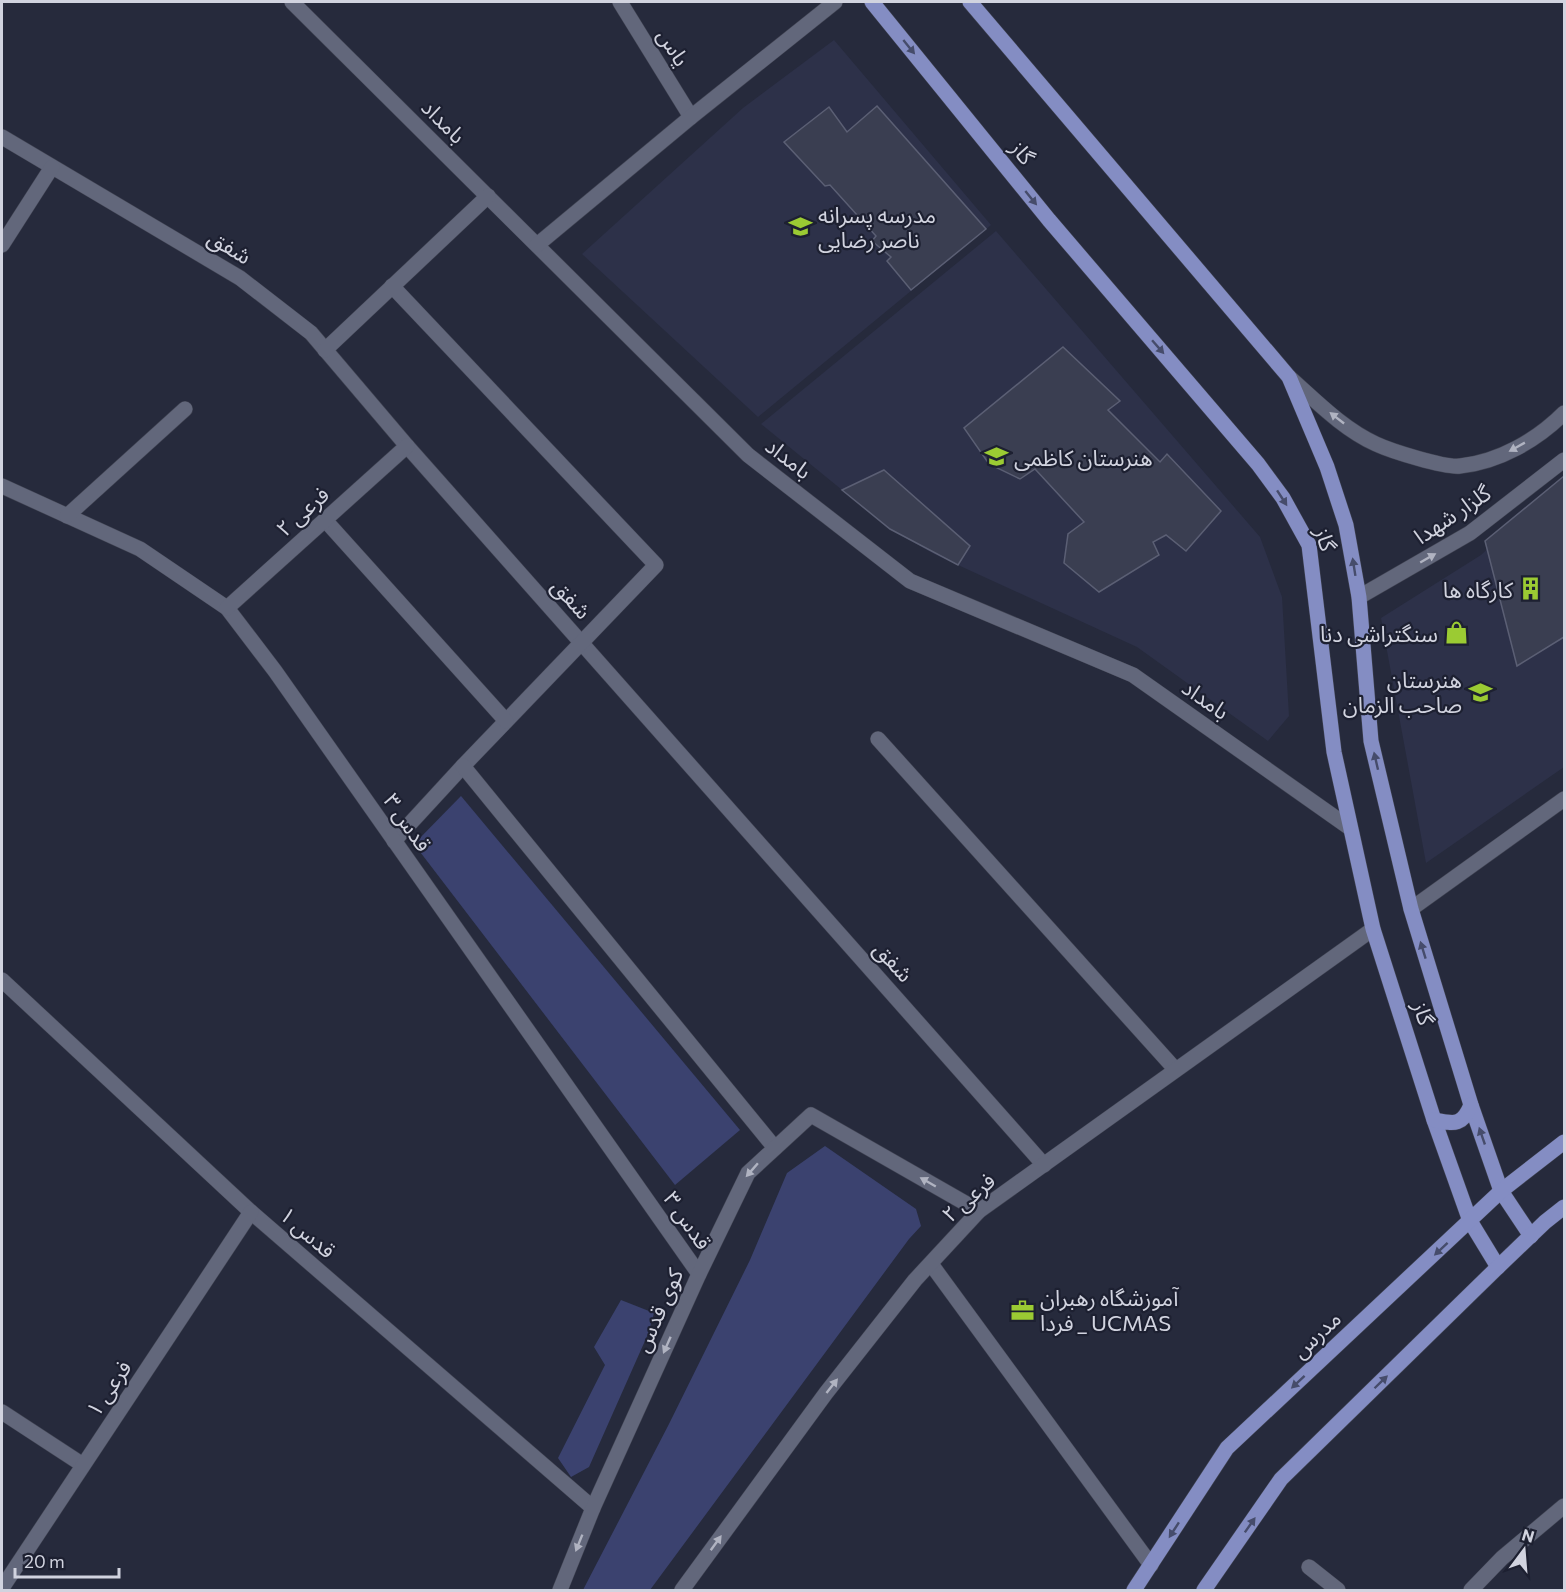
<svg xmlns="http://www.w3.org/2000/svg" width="1566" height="1592" font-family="Commissioner,'Noto Sans Arabic',sans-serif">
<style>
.built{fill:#2d3149}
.green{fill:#3b426f}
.building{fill:#3a3e51;stroke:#5b5f74;stroke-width:1.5}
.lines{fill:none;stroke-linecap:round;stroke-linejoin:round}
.minor-casing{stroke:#414453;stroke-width:16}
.major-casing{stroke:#414453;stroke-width:16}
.minor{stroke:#62677b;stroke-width:15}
.major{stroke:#848dc3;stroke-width:15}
.oneway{fill:#464c6b}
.oneway2{fill:#b0b3c1}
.labels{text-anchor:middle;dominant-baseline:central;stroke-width:4.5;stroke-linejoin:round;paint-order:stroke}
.street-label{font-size:22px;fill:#d1d3df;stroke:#1d2031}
.poi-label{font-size:22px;fill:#d1d3df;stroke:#1d2031;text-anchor:start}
</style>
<rect width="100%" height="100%" fill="#262a3c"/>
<g class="built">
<polygon points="834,40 991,225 758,417 582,254 743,108"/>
<polygon points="996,231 1260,537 1282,597 1289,716 1268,741 1137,647 934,554 890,529 761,424"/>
<polygon points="1564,478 1564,767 1426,863 1381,618 1481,555"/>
</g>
<g class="green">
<polygon points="461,796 740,1130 675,1185 414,844"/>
<polygon points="825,1146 916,1209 921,1226 909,1239 650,1590 583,1590 669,1424 750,1260 787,1173"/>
<polygon points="621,1300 654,1313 648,1334 589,1467 571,1477 558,1458 605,1365 594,1347"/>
</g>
<g class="building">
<polygon points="877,106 986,229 911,290 887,261 891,257 872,241 876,236 830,185 825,186 784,142 829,107 847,132"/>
<polygon points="1063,347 1120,401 1108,410 1160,462 1167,454 1221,511 1186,551 1166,535 1153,542 1159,555 1099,592 1064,563 1068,534 1084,522 1035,469 1020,479 989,464 964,428"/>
<polygon points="884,470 970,546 958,565 890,529 842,490"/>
<polygon points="1564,476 1564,637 1517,666 1485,541"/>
</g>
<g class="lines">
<defs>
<g id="minor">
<polyline points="292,2 748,455 910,581 1133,675 1350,828"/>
<polyline points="620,2 691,117"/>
<polyline points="2,137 240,278 311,333 407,446 1044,1165"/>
<polyline points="2,245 52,167"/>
<polyline points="537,245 691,117 835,2"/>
<polyline points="392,286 656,565 463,766 394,841"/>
<polyline points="325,350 488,196"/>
<path d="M1289,377C1316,401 1343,429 1376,444C1391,451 1445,468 1460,466C1499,462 1537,440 1564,413"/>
<polyline points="2,486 140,549 227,608 275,671 699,1274"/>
<polyline points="67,516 185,409"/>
<polyline points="325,520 506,721"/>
<polyline points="1359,597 1470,533 1564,460"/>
<polyline points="227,608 407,446"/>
<polyline points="878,739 1175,1069"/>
<polyline points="463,766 775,1148"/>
<polyline points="1411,909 1564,799"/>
<polyline points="2,980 251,1212 593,1508"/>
<polyline points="931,1264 1151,1565"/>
<polyline points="2,1412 83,1465"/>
<polyline points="1309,1567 1338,1590"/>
<polyline points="2,1588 251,1212"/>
<polyline points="560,1590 593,1508 699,1274 748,1173 811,1115 979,1211"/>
<polyline points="682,1590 826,1393 915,1280 979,1211 1373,929"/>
<polyline points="1471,1590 1502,1558 1564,1506"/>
</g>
<g id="major">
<polyline points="872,2 1049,220 1258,464 1283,498 1309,545 1334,752 1373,929 1434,1120 1470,1221 1498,1267"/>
<polyline points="970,2 1289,377 1327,467 1346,525 1359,597 1371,741 1411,909 1471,1105 1501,1191 1531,1236"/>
<path d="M1434,1120C1455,1124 1462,1126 1471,1105"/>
<polyline points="1134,1590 1227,1448 1501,1191 1564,1142"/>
<polyline points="1204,1590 1281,1479 1498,1267 1545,1222 1564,1207"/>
</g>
</defs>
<use href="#minor" class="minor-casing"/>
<use href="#major" class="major-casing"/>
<use href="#minor" class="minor"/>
<use href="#major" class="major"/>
</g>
<defs><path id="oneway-solid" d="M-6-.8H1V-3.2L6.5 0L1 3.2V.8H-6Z" transform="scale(1.5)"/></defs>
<g class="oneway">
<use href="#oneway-solid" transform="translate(909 47) rotate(51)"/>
<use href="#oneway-solid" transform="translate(1031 198) rotate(51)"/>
<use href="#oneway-solid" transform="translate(1158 347) rotate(49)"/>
<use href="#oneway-solid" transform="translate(1282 498) rotate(57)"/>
<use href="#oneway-solid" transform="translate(1354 567) rotate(-99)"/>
<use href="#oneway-solid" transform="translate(1376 761) rotate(-103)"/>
<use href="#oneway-solid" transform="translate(1423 950) rotate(-107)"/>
<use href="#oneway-solid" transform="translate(1482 1136) rotate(-109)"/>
<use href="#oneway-solid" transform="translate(1441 1249) rotate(137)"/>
<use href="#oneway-solid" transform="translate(1298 1382) rotate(137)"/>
<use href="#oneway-solid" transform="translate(1381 1382) rotate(-44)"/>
<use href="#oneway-solid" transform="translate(1250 1525) rotate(-55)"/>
<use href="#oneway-solid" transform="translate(1174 1530) rotate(123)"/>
</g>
<g class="oneway2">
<use href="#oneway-solid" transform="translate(1337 418) rotate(-142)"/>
<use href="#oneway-solid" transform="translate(1517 447) rotate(151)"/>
<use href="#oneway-solid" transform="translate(1428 558) rotate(-30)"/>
<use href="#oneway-solid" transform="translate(752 1170) rotate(131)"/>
<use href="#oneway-solid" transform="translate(928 1182) rotate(-150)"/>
<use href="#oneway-solid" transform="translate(667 1345) rotate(114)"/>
<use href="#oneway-solid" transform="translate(832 1386) rotate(-52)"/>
<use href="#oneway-solid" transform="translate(579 1543) rotate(112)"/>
<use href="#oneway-solid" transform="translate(716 1543) rotate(-54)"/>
</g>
<defs>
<symbol id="school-bare" viewBox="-9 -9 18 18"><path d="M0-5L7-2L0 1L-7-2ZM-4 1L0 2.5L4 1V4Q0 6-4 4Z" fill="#9bcb33" stroke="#1d2031" stroke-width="2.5" paint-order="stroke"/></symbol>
<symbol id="building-bare" viewBox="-9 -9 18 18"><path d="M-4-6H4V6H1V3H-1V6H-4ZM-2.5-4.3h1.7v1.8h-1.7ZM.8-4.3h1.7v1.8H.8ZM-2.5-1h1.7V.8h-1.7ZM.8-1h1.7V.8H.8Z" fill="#9bcb33" stroke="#1d2031" stroke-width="2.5" paint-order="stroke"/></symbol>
<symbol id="shop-bare" viewBox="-9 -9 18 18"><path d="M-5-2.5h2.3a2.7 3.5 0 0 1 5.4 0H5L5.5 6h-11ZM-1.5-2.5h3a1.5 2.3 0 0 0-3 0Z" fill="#9bcb33" stroke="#1d2031" stroke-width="2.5" paint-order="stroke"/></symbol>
<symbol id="office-bare" viewBox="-9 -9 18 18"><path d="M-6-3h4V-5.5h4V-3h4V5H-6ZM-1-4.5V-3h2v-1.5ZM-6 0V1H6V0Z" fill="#9bcb33" stroke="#1d2031" stroke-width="2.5" paint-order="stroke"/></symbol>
</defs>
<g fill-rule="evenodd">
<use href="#school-bare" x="784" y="210" width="33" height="33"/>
<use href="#school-bare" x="980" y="440" width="33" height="33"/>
<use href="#building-bare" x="1514" y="572" width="33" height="33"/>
<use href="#shop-bare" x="1440" y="616" width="33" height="33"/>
<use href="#school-bare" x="1464" y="676" width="33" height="33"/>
<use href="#office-bare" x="1006" y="1294" width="33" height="33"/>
</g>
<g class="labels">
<g class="street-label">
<text transform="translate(674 47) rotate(58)">یاس</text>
<text transform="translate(444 121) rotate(45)">بامداد</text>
<text transform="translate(1023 152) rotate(51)">گاز</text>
<text transform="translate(230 246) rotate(31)">شفق</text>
<text transform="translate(789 458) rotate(38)">بامداد</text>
<text transform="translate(302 511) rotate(-42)">فرعی ۲</text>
<text transform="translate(1452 514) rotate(-34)">گلزار شهدا</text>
<text transform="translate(1326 539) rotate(72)">گاز</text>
<text transform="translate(572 598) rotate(48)">شفق</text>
<text transform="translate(1206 699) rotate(35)">بامداد</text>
<text transform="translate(408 822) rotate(55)">قدس ۳</text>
<text transform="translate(894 961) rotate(48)">شفق</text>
<text transform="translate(1424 1013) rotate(72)">گاز</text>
<text transform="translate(968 1197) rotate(-41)">فرعی ۲</text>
<text transform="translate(688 1220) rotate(55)">قدس ۳</text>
<text transform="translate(308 1232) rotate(41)">قدس ۱</text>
<text transform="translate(658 1310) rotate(-66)">کوی قدس</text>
<text transform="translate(1316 1334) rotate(-43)">مدرس</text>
<text transform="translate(108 1388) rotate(-56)">فرعی ۱</text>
</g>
<g class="poi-label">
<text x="818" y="214">مدرسه پسرانه<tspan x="818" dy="25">ناصر رضایی</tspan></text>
<text x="1014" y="457">هنرستان کاظمی</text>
<text x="1513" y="589" text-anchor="end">کارگاه ها</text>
<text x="1438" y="633" text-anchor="end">سنگتراشی دنا</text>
<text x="1462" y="679" text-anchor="end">هنرستان<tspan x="1462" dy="25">صاحب الزمان</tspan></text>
<text x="1040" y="1297">آموزشگاه رهبران<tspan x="1040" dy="25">فردا _ UCMAS</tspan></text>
</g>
</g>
<rect width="1566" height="1592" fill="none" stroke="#d1d3df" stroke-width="6"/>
<g transform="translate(1524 1550) rotate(16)" stroke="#1d2031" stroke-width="4.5" paint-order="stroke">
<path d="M0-4.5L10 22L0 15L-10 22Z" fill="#d1d3df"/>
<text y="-9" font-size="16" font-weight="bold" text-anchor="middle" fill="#d1d3df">N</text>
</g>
<path d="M15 1568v9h104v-9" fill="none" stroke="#d1d3df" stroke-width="3"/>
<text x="24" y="1568" font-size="18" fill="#d1d3df" stroke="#1d2031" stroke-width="4.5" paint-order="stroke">20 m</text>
</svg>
